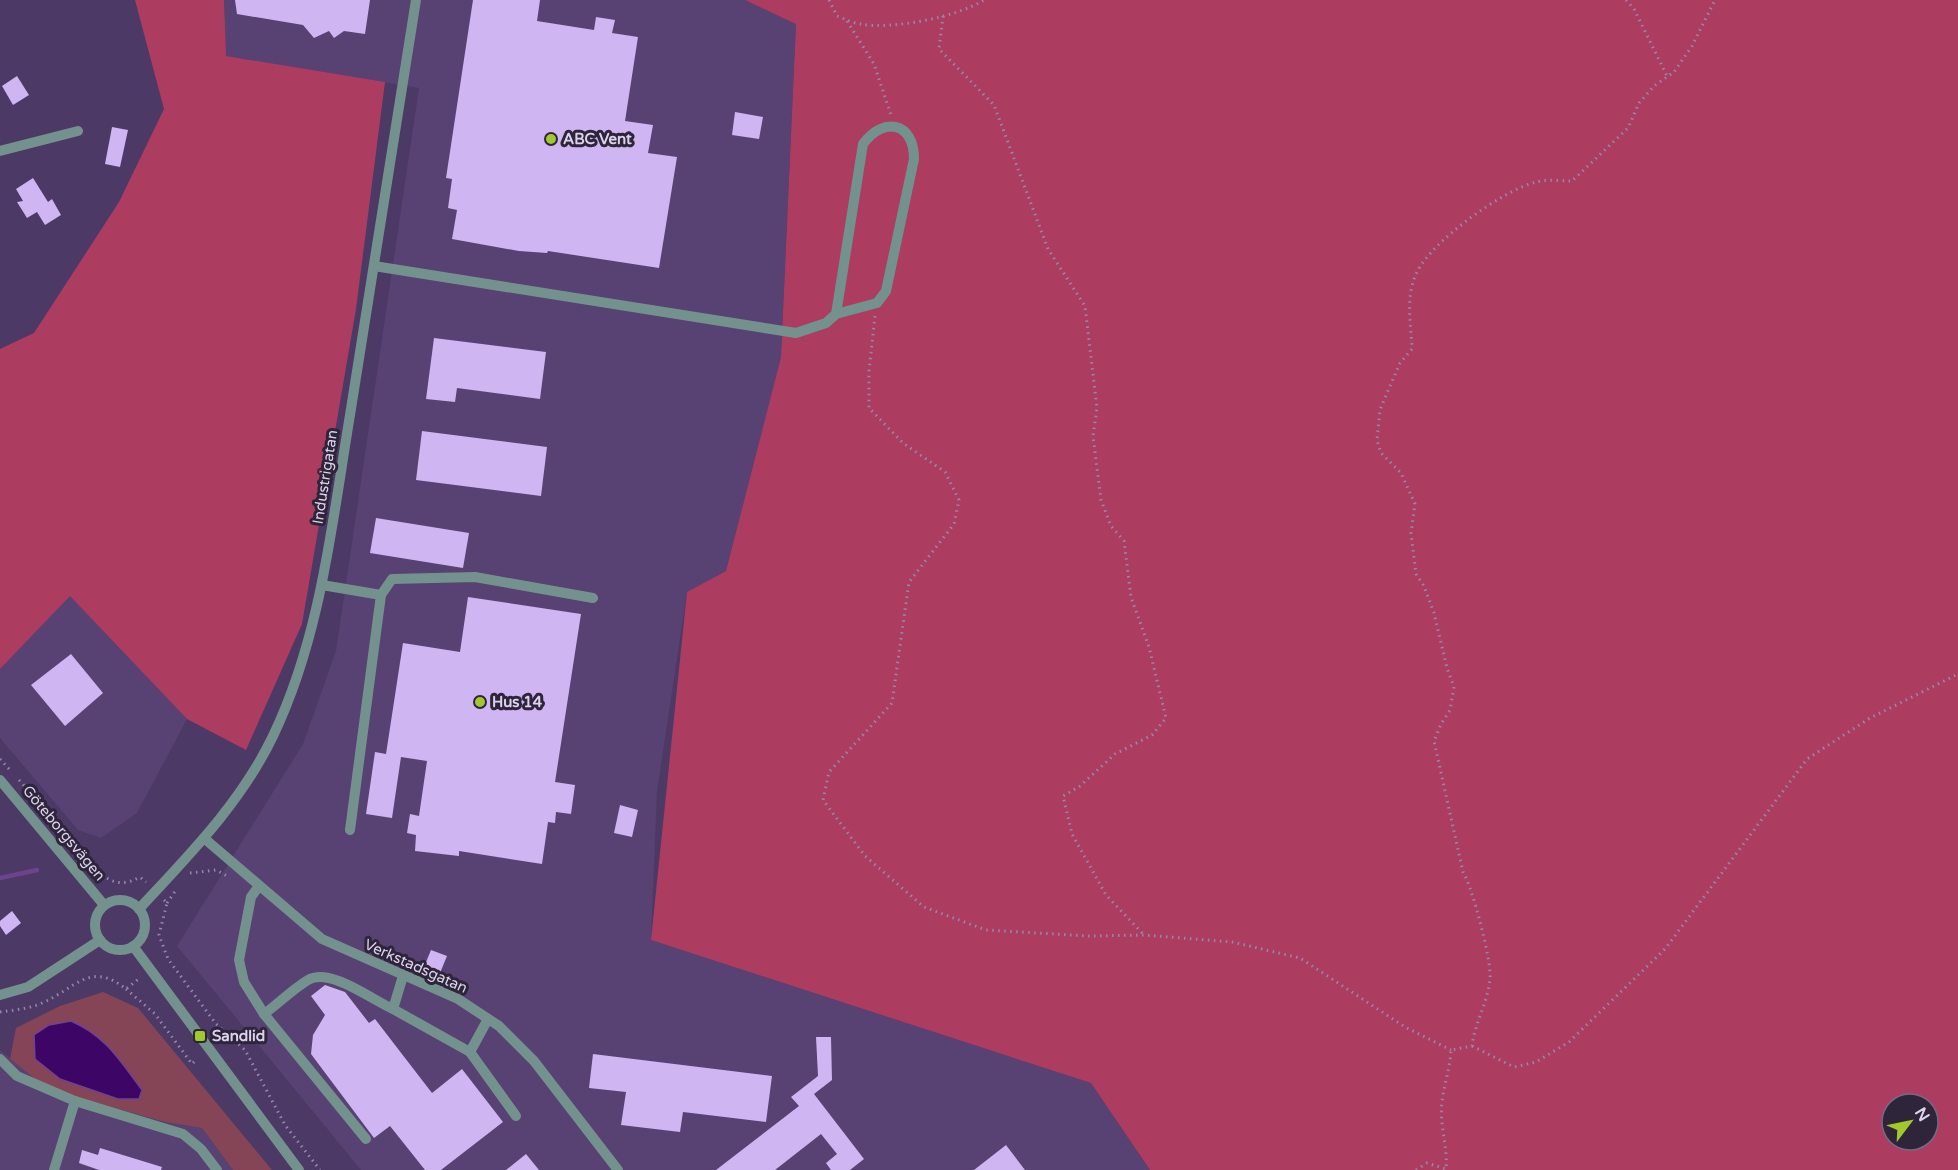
<svg xmlns="http://www.w3.org/2000/svg" width="1958" height="1170" font-family="'Varela Round',sans-serif">
<style>
.built{fill:#584173}
.green{fill:#854556}
.forest{fill:#ac3d61;fill-rule:evenodd}
.water{fill:#3d0566;stroke:#6d438e;stroke-width:1.5}
.lines{fill:none;stroke-linecap:round;stroke-linejoin:round}
.stream{stroke:#6d438e;stroke-width:4.5}
.building{fill:#cfb5f2}
.path{stroke:#9688aa;stroke-width:3;stroke-dasharray:1.5 4.5;stroke-linecap:butt}
.minor{stroke:#74928d;stroke-width:10}
.poi-dot{fill:#a0c92b;stroke:#2e253a;stroke-width:2}
.labels{text-anchor:middle;dominant-baseline:central;stroke-width:6;stroke-linejoin:round;paint-order:stroke}
.poi-label{font-size:15px;font-weight:bold;fill:#ddd3ed;stroke:#2e253a;text-anchor:start}
.street-label{font-size:15px;fill:#ddd3ed;stroke:#2e253a}
</style>
<rect width="100%" height="100%" fill="#4c3965"/>
<g class="built">
<polygon points="224,0 745,0 796,23 781,357 726,571 687,592 657,792 651,940 1091,1083 1150,1170 361,1170 177,946 303,744 336,651 419,88 225,56"/>
<polygon points="70,595 187,719 137,813 101,838 78,830 0,738 0,669"/>
<polygon points="0,1050 48,1089 165,1122 202,1128 233,1170 0,1170"/>
</g>
<polygon class="green" points="103,992 138,1008 272,1170 233,1170 202,1128 165,1122 48,1089 10,1059 16,1028 60,1006"/>
<g class="forest">
<polygon points="135,0 224,0 226,56 385,82 356,309 302,624 246,750 187,719 70,596 0,669 0,349 34,333 119,202 164,109"/>
<path d="M745,0H1958V1170H1150L1091,1083L651,940L687,592L726,571L781,357L796,24ZM1892,1104H1928V1140H1892Z"/>
</g>
<path class="water" d="M71,1021C106,1036 120,1061 142,1090L139,1099H118L60,1079L35,1059L34,1035L49,1025Z"/>
<g class="lines">
<polyline class="stream" points="0,878 37,870"/>
</g>
<g class="building">
<polygon points="235,0 370,0 365,34 344,31 334,38 329,31 314,38 303,25 237,14"/>
<polygon points="473,0 540,0 537,21 594,30 596,17 615,20 612,33 638,37 625,121 653,125 648,153 677,157 659,268 548,251 547,253 519,251 452,239 457,210 448,208 452,179 446,178"/>
<polygon points="17,76 29,95 13,105 2,86"/>
<polygon points="735,112 763,117 759,139 732,135"/>
<polygon points="112,127 128,130 120,167 105,164"/>
<polygon points="33,178 48,202 52,199 61,215 45,225 37,212 27,218 17,202 23,201 16,189"/>
<polygon points="434,338 546,352 540,399 457,388 455,402 426,399"/>
<polygon points="422,431 547,447 541,496 416,480"/>
<polygon points="376,518 469,533 463,568 370,553"/>
<polygon points="468,597 581,614 555,782 575,785 571,814 556,812 555,823 548,822 542,864 459,851 459,856 415,851 416,835 407,833 410,814 419,816 427,761 401,757 392,818 366,814 375,752 386,754 403,643 460,652"/>
<polygon points="71,654 103,693 65,726 31,685"/>
<polygon points="620,805 638,810 632,837 614,833"/>
<polygon points="12,911 21,923 6,935 0,926 0,921"/>
<polygon points="431,950 447,956 440,973 424,967"/>
<polygon points="325,985 345,992 369,1023 375,1019 432,1093 462,1069 503,1122 441,1170 425,1170 390,1126 374,1138 311,1054 313,1035 325,1015 311,996"/>
<polygon points="816,1037 831,1037 832,1080 814,1094 864,1159 850,1170 831,1170 826,1163 837,1154 821,1134 775,1170 716,1170 799,1106 791,1097 818,1076"/>
<polygon points="593,1054 772,1076 766,1122 683,1112 680,1132 621,1125 626,1092 589,1088"/>
<polygon points="1006,1145 1025,1170 974,1170"/>
<polygon points="100,1148 162,1167 161,1170 99,1170 79,1163 82,1150 98,1155"/>
<polygon points="526,1154 539,1170 506,1170"/>
</g>
<g class="lines">
<g class="path">
<path d="M829,0L837,16C845,19 853,23 860,24C892,30 957,17 984,0"/>
<polyline points="1626,0 1634,9 1667,76"/>
<polyline points="943,16 939,49 994,105 1048,249 1085,306 1097,408 1093,436 1101,500 1111,526 1124,541 1131,597 1149,647 1166,718 1152,735 1115,754 1080,786 1063,796 1072,834 1106,895 1144,935"/>
<polyline points="847,21 874,64 891,115"/>
<polyline points="875,316 869,371 869,408 903,443 945,472 959,500 954,524 909,582 892,703 829,772 823,800 865,856 924,907 986,930 1089,936 1144,935 1232,942 1300,958 1405,1027 1451,1050"/>
<polyline points="0,759 10,770"/>
<path d="M19,780L105,877C117,885 127,884 140,877L146,882"/>
<polyline points="190,873 216,870 227,876"/>
<polyline points="164,900 167,903 159,935 168,959 216,1024 245,1050 285,1125 320,1170"/>
<polyline points="167,903 176,890"/>
<polyline points="126,989 155,1014 192,1064 196,1060"/>
<path d="M0,1012C14,1010 29,1009 42,1003C75,989 90,960 126,989L141,977"/>
<polyline points="1472,1046 1514,1067 1536,1062 1569,1042 1665,949 1807,759 1870,718 1958,674"/>
<path d="M1416,1170L1427,1163L1446,1169C1448,1146 1439,1124 1442,1102C1444,1084 1450,1069 1451,1050L1472,1046C1475,1022 1488,1002 1490,979C1492,961 1472,886 1463,872L1434,741L1441,724L1450,710L1454,687L1447,668L1434,613L1424,586L1416,574L1411,533L1415,504L1401,473L1381,453L1377,440L1380,410L1387,393L1400,363L1412,349C1411,323 1405,296 1417,272C1432,241 1503,190 1536,182C1547,179 1561,181 1572,181L1628,128L1639,103L1654,86L1674,72L1692,46L1715,0"/>
</g>
<g class="minor">
<polyline points="0,151 78,131"/>
<path d="M374,266L796,333L826,323L836,314L877,303L886,291L914,159C914,122 884,116 863,144L836,314"/>
<polyline points="322,585 381,595 350,830"/>
<polyline points="381,595 392,579 475,577 593,598"/>
<polyline points="0,780 104,905"/>
<polyline points="205,839 322,939 458,999 499,1026 534,1061 618,1170"/>
<polyline points="259,886 251,897 239,960 244,982 264,1014 366,1139"/>
<circle cx="120" cy="925" r="25"/>
<path d="M139,909C188,856 241,803 273,736C321,636 332,523 350,415C372,277 394,138 416,0"/>
<polyline points="133,946 299,1170"/>
<polyline points="403,976 393,1009 470,1052 488,1019"/>
<polyline points="0,995 28,987 100,940"/>
<path d="M264,1014C279,1003 293,989 308,980C330,967 372,1000 393,1009"/>
<polyline points="470,1052 516,1116"/>
<polyline points="0,1059 17,1076 75,1101 183,1134 201,1149 217,1170"/>
<polyline points="54,1170 75,1101"/>
</g>
</g>
<g class="poi-dot">
<circle cx="551" cy="139" r="6"/>
<circle cx="480" cy="702" r="6"/>
<rect x="194" y="1030" width="12" height="12" rx="3"/>
</g>
<g class="labels">
<g class="poi-label">
<text x="563" y="139">ABC Vent</text>
<text x="492" y="702">Hus 14</text>
<text x="212" y="1036">Sandlid</text>
</g>
<g class="street-label">
<text transform="translate(325 477) rotate(-81)">Industrigatan</text>
<text transform="translate(64 833) rotate(50)">Göteborgsvägen</text>
<text transform="translate(416 966) rotate(24)">Verkstadsgatan</text>
</g>
</g>
<g transform="translate(1910 1122) rotate(58)"><circle r="28" fill="#2e253a" stroke="#746b82" stroke-width="1.5"/>
<path d="M0-4.5L10 22L0 15L-10 22Z" fill="#a0c92b"/>
<text y="-9" font-size="16" font-weight="bold" text-anchor="middle" fill="#ddd3ed">N</text>
</g>
</svg>
